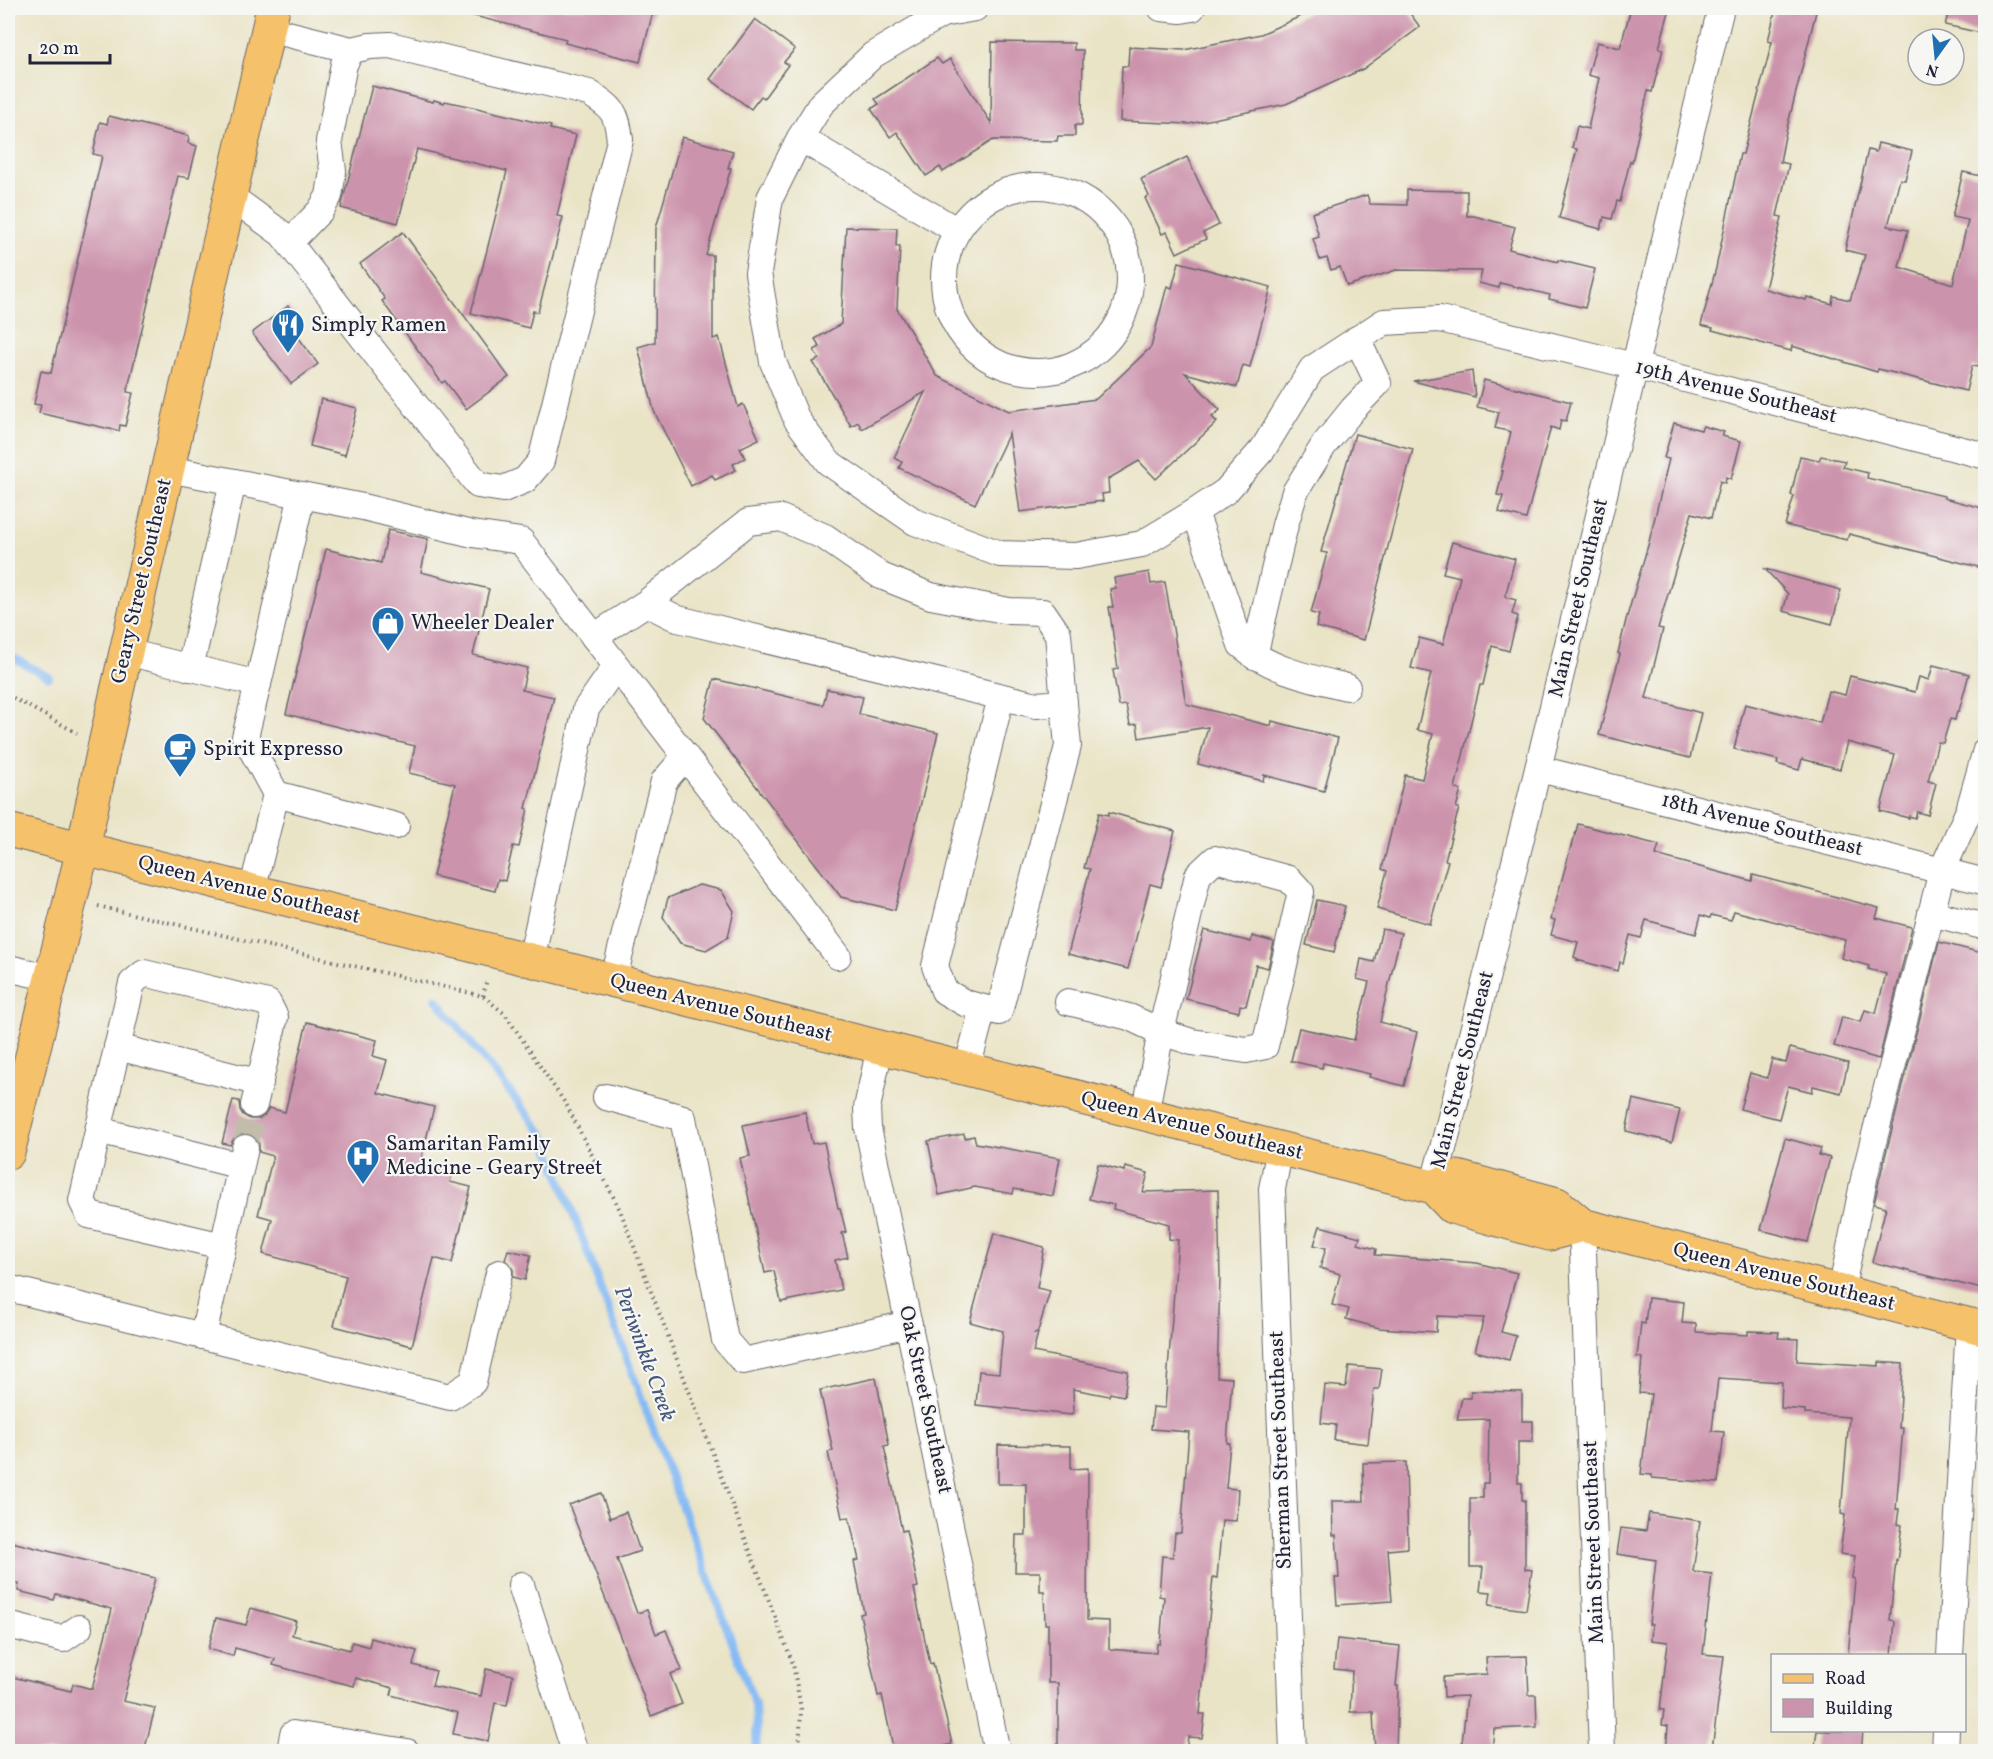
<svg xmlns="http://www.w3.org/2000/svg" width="1993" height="1759" font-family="Vollkorn,serif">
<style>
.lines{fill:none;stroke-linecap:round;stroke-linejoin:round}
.stream{stroke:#85baf4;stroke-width:8}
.building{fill:#cc93ac}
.minor-tunnel{stroke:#c2bdab;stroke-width:26;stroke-dasharray:26 13;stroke-linecap:butt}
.minor-casing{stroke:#68666c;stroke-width:28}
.major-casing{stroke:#68666c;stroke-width:35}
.path{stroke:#68666c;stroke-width:4;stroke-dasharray:1.5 4.5;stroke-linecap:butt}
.minor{stroke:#fff;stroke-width:26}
.major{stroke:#f5c16b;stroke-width:33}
.labels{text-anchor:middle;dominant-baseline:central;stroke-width:4.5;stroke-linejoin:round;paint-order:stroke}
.poi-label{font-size:21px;fill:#22223b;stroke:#f6f6f2;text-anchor:start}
.street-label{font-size:21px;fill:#22223b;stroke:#f6f6f2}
.water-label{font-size:22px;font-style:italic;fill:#45577c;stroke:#f6f6f2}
</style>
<rect width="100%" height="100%" fill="#f6f6f2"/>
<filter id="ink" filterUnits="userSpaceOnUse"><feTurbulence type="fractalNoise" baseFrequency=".0167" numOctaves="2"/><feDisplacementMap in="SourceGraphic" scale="12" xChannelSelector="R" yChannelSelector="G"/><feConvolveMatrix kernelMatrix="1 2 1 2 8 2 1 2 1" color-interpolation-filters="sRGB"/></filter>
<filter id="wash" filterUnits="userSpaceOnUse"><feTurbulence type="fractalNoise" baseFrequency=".008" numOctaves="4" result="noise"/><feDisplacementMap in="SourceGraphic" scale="24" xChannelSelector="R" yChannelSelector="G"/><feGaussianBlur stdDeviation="1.35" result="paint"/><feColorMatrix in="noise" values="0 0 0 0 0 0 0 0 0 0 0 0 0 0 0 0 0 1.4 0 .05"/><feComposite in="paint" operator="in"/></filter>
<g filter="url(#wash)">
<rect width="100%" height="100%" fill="#eae4c7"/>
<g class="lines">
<g class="stream">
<polyline points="8,655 49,677"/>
<polyline points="436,999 544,1135 755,1704 757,1752"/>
</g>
</g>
<g id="blocks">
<g class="building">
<polygon points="471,8 654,8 640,62 565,43 566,39 470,15"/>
<polygon points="1319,8 1406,8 1420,27 1363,69 1286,104 1189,124 1120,121 1122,66 1128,66 1129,47 1184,50 1261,34"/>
<polygon points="1631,8 1670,8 1659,48 1663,49 1652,92 1648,91 1632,162 1630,161 1620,202 1617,201 1612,219 1604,217 1601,229 1559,218 1577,149 1572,148 1577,126 1588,129 1599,78 1588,75 1597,42 1620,48"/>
<polygon points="1776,8 1817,8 1785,136 1780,162 1789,164 1777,216 1782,217 1765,289 1806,300 1807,297 1832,304 1833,296 1850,300 1865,255 1845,250 1868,150 1876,152 1878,143 1912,151 1905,180 1900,179 1888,226 1908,230 1899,267 1953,284 1968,220 1952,217 1963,172 1986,177 1986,335 1978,367 1972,366 1966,391 1878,369 1877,372 1792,346 1791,351 1712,330 1713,328 1701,325 1716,268 1740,154 1743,154 1772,42 1768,41"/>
<polygon points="1950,8 1986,8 1981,33 1945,25"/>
<polygon points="755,19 795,49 784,62 788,65 764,98 761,96 751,109 710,79"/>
<polygon points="992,42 1074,43 1074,50 1083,50 1082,125 1075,125 1075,136 1058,136 1057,141 993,140 943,172 940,167 926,176 897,132 890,137 871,109 879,104 875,99 937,58 942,64 950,59 991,123"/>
<polygon points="372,86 433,102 434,100 444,103 445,101 477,108 551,126 550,129 576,135 557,216 563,217 560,229 538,312 533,311 529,328 471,313 507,171 417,149 398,223 341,208"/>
<polygon points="109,116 189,136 188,143 197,146 189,178 178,176 127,392 133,393 125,426 120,425 119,431 39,413 41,405 34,404 41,371 51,373 102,156 93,154 100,122 107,124"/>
<polygon points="682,137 733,151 728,168 731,168 706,255 713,255 713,339 719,337 738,407 743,404 759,439 740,448 745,458 733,464 736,470 715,480 712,475 691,486 654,411 638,347 655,342 656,228"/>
<polygon points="1187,157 1219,225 1203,233 1206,239 1177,253 1167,232 1162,234 1145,198 1149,196 1141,179"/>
<polygon points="1407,190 1467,191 1467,216 1474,216 1515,227 1509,249 1558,262 1558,260 1595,269 1585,308 1549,299 1550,295 1500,283 1499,288 1479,283 1482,271 1396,270 1347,286 1340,267 1331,270 1327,258 1320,260 1313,239 1319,237 1312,213 1367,195 1370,204 1407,205"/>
<polygon points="846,227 897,228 896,246 900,246 897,309 937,376 1009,411 1096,399 1151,347 1167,286 1172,288 1179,262 1271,287 1250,367 1243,365 1237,387 1185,373 1220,410 1212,417 1217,422 1156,479 1139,461 1108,479 1109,493 1102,494 1103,501 1020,512 1009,433 975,504 899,468 902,462 894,458 925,392 862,429 858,422 851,426 813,362 819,359 814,350 820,347 815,339 841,324"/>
<polygon points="403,232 509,377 466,409 445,381 442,383 382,301 385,299 360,264"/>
<polygon points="288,306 302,324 293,330 318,364 291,384 252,333"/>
<polygon points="1472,371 1475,397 1413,381"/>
<polygon points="1484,380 1571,402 1566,421 1561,420 1559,430 1551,427 1526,519 1499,512 1503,496 1497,495 1503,471 1501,471 1511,432 1495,428 1499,412 1477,407"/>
<polygon points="321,399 357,408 345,455 310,446"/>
<polygon points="1674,423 1701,430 1703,426 1724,432 1722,436 1741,441 1731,479 1726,477 1725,483 1720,481 1711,518 1692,513 1658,628 1663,629 1646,698 1701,713 1690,758 1599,735 1620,654 1618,653 1626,620 1649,542 1669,459 1664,458"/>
<polygon points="1355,434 1413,449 1364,640 1316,627 1319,615 1311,613 1327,553 1321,552"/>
<polygon points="1800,456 1819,460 1821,456 1845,461 1843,467 1868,473 1867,478 1944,496 1944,498 1986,509 1986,569 1849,534 1847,540 1785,525 1794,496 1791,495"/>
<polygon points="388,530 428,539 421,572 489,589 473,655 527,668 522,690 554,697 526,808 528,809 519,847 513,846 505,881 498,879 495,891 433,876 455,784 409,773 415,746 286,714 326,549 381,563"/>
<polygon points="1452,542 1515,559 1505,597 1516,600 1512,614 1518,616 1509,651 1492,646 1483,685 1480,685 1455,788 1461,790 1456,808 1459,808 1445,860 1448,861 1430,924 1377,909 1387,871 1382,869 1405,775 1422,779 1433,734 1417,730 1431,673 1411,668 1419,638 1443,644 1460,577 1443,573"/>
<polygon points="1765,569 1841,590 1832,624 1783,611 1788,594"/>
<polygon points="1149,572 1151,584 1165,582 1186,704 1271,726 1272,721 1338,738 1324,791 1264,775 1263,781 1198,764 1208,727 1139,738 1137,724 1130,725 1126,705 1119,706 1113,670 1118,669 1109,607 1113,607 1110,589 1116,588 1114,578"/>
<polygon points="1933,665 1969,674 1959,711 1957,711 1955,720 1950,719 1943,743 1938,742 1928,781 1936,783 1928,815 1917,812 1915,818 1909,816 1909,818 1880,811 1895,755 1847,742 1840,769 1802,759 1799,770 1777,764 1778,760 1734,749 1745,704 1820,723 1828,691 1845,695 1850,676 1915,692 1919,677 1929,680"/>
<polygon points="714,679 823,705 827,689 863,697 859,714 938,733 895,910 841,897 704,718"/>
<polygon points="1109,812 1175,831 1161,887 1150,884 1128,969 1068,954 1090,869 1084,868 1099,813 1108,815"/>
<polygon points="1578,824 1659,845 1656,855 1752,881 1753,875 1879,908 1876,918 1912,927 1879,1059 1834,1046 1842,1017 1861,1022 1865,1010 1876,1013 1886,974 1868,969 1869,966 1841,958 1845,940 1734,911 1731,920 1711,915 1710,918 1701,915 1696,934 1646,920 1641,938 1630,935 1623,963 1620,962 1618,971 1577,960 1578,959 1574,957 1578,942 1551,935 1555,920 1551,919 1573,839 1574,839"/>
<polygon points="699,885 721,890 734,911 728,937 706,950 680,943 663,917 668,898"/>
<polygon points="1317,900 1345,906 1334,952 1306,945"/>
<polygon points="1382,929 1401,933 1380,1022 1417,1032 1404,1086 1369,1077 1370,1074 1323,1063 1322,1068 1291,1061 1299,1028 1354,1040 1369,982 1357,979 1361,959 1374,962"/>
<polygon points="1204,930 1251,942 1252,936 1274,942 1268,968 1256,965 1246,1006 1240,1005 1239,1012 1186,999"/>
<polygon points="1939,942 1986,954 1986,1290 1872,1262 1886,1207 1874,1204 1880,1177"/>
<polygon points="307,1022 377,1040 373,1056 387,1060 378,1093 434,1107 420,1164 452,1172 450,1182 471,1187 452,1263 434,1258 412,1346 334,1326 346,1276 263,1254 272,1219 258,1215 273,1156 259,1152 259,1143 256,1137 249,1134 240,1134 234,1138 230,1145 222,1143 233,1100 239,1101 240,1110 243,1115 250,1119 259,1119 265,1115 269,1108 285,1112"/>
<polygon points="1790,1048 1848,1063 1841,1093 1813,1086 1812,1092 1788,1086 1779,1119 1740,1109 1750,1073 1767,1078 1772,1059 1786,1063"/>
<polygon points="1633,1099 1680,1110 1672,1142 1626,1131"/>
<polygon points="805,1112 812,1144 824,1142 838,1208 840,1208 846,1232 842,1233 848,1257 835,1260 841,1290 781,1302 774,1271 765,1273 740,1158 750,1156 743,1125"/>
<polygon points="964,1134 965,1138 974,1136 976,1143 1060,1158 1053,1196 1014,1189 1013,1194 975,1187 939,1195 928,1141"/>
<polygon points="1785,1138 1821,1148 1819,1155 1830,1158 1808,1242 1761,1230"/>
<polygon points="1098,1164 1124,1171 1125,1167 1148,1173 1143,1192 1218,1190 1220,1279 1217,1377 1232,1378 1227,1443 1230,1443 1226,1488 1238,1489 1236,1521 1222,1520 1217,1578 1213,1577 1200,1714 1205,1714 1202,1738 1188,1737 1186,1752 1058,1752 1058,1683 1048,1683 1048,1624 1045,1624 1044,1591 1040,1591 1040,1572 1015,1572 1016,1535 1026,1535 1026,1484 998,1484 998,1445 1071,1446 1071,1469 1088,1468 1087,1620 1109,1621 1109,1649 1156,1653 1157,1644 1160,1644 1164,1597 1159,1596 1162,1556 1173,1557 1175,1533 1181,1533 1189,1432 1151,1429 1153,1407 1165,1408 1178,1240 1169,1239 1169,1224 1113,1209 1114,1205 1089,1199"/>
<polygon points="1320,1226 1360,1237 1358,1244 1376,1249 1375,1255 1477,1263 1517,1273 1501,1332 1516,1336 1509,1360 1475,1351 1484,1318 1437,1316 1436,1332 1379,1328 1346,1319 1349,1309 1332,1305 1340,1274 1320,1268 1326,1248 1314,1245"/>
<polygon points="994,1233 1044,1247 1037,1288 1050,1291 1038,1331 1035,1333 1038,1333 1033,1352 1128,1371 1124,1396 1110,1393 1109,1396 1073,1389 1074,1413 1071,1413 1071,1415 976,1405 979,1371 999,1373 1003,1331 970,1322"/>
<polygon points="508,1250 531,1255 525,1280 513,1277 513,1268 505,1260"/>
<polygon points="1648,1298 1684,1302 1682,1323 1696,1324 1696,1332 1748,1335 1748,1331 1779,1332 1778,1338 1798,1339 1797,1361 1879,1366 1879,1362 1903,1364 1899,1428 1903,1428 1896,1509 1899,1509 1897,1524 1902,1525 1897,1561 1896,1560 1890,1620 1895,1621 1892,1656 1848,1656 1855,1579 1852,1578 1855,1556 1840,1554 1845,1515 1841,1514 1849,1417 1805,1414 1805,1410 1781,1408 1782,1382 1718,1378 1712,1431 1724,1432 1718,1483 1652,1478 1652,1475 1641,1474 1651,1394 1639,1393 1642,1358 1637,1357 1641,1323 1645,1324"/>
<polygon points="1349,1366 1382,1369 1379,1389 1374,1389 1368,1444 1334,1440 1336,1425 1321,1423 1325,1385 1346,1387"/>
<polygon points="876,1378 889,1445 884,1446 902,1531 906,1530 918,1587 914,1588 930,1664 933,1663 952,1744 918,1752 894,1752 882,1695 878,1696 860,1614 864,1613 854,1561 859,1560 849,1517 842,1518 828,1452 833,1451 820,1390"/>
<polygon points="1471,1391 1522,1392 1522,1421 1533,1421 1533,1442 1518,1442 1518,1483 1522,1483 1522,1500 1525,1500 1525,1569 1532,1570 1526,1610 1489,1605 1491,1592 1480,1591 1483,1567 1470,1567 1470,1498 1483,1498 1483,1483 1488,1483 1489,1419 1457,1420 1462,1398 1471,1398"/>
<polygon points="1406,1462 1408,1548 1388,1550 1392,1601 1337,1605 1335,1578 1339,1578 1336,1535 1333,1535 1332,1501 1364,1501 1363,1463"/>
<polygon points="601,1493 610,1518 626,1512 640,1551 617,1559 637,1613 647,1610 656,1634 666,1630 682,1670 670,1674 682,1704 651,1716 569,1505"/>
<polygon points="1649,1513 1700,1521 1693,1572 1712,1574 1703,1654 1724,1656 1712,1749 1703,1748 1702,1752 1666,1752 1668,1726 1662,1725 1664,1710 1660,1710 1668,1642 1651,1640 1652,1624 1649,1624 1656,1560 1617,1554 1621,1528 1646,1531"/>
<polygon points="8,1541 155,1578 123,1701 155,1708 144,1752 8,1752 8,1676 71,1691 73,1684 92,1689 112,1609 56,1594 54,1600 18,1591 19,1584 8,1581"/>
<polygon points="251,1608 296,1621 292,1635 350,1650 352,1642 369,1647 371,1638 417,1651 413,1665 436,1671 432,1686 481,1696 486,1669 513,1675 507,1705 495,1703 488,1741 453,1734 458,1713 391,1695 393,1688 356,1678 354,1686 306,1674 273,1665 275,1659 235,1648 233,1656 208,1649 216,1618 246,1625"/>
<polygon points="1337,1639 1400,1646 1396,1686 1398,1686 1396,1752 1375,1752 1373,1712 1350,1712 1352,1671 1334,1669"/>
<polygon points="1527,1656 1529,1695 1536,1695 1537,1727 1494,1729 1492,1752 1461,1752 1467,1696 1444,1697 1443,1677 1487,1674 1486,1657"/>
<polygon points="1817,1731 1863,1731 1861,1752 1814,1752"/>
</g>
</g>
</g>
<g filter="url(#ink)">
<use href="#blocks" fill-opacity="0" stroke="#68666c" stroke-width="1.5"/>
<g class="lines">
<polyline class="minor-tunnel" points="245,1148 254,1105"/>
<defs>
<g id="minor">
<polyline points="975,8 942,14 873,55 821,104 800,138 770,198 758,273 773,362 797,420 828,462 915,522 1000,554 1076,556 1142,544 1195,512 1226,491 1263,449 1312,369 1384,322 1440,319 1634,366 1986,456"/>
<polyline points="1161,8 1181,10 1192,8"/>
<polyline points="268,29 352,50"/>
<polyline points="800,138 956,230"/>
<circle cx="1037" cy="279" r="93"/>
<path d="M230,196L282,234L289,243L478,485L503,489L525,480L541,461L620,140C617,112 613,108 589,93L390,45L370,46L352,50L344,64L329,141L333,171L329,196L320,211L289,243"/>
<polyline points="168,469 363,507 472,534 521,541 838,956"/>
<path d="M1195,512L1241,645C1270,670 1311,678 1347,687"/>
<polyline points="594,637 646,603 748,522 781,518 825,537 881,576 931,596 1009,611 1043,612 1058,634 1064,703 1036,705 678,619 646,603"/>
<polyline points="126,652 258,684 245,737 276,794 252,891"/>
<polyline points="1254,656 1285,525 1295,492 1324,445 1353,409 1378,383 1357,339"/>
<polyline points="190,668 233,482"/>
<polyline points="258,684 302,495"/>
<polyline points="1001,697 935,966 944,991 965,1003 999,1012 1068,746 1064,703"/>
<polyline points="1539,769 1986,882"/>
<polyline points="276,794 396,826"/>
<polyline points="1931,913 1986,927"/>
<polyline points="531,960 586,709 616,666"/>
<polyline points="8,968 51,978"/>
<polyline points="613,981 664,781 685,757"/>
<polyline points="1068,1002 1129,1017 1161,1032 1198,875 1215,859 1289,879 1301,892 1265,1046 1246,1050 1192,1042 1161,1032 1145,1114"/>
<polyline points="117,1047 260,1083"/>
<polyline points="880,1047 867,1108 868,1128 997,1752"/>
<polyline points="967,1069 983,1008"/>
<polyline points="606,1097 683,1118 725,1340 743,1361 909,1324"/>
<polyline points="98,1130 241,1166"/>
<polyline points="1280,1148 1272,1189 1293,1752"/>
<path d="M1433,1187C1535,795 1625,401 1721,8"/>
<polyline points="1582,1225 1602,1752"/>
<polyline points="223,1246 89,1215 82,1201 132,983 144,973 268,1003 275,1017 254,1105"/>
<polyline points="8,1288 450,1397 473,1382 499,1273"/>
<polyline points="1841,1292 1865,1174 1942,871 1969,810 1986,750"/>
<polyline points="203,1336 245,1148"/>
<polyline points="521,1585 575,1752"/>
<polyline points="8,1625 63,1639 79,1628"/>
<polyline points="1950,1656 1969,1325"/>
<polyline points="290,1752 293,1734 407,1752"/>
<polyline points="1945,1752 1946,1730"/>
</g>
<g id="major">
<polyline points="8,830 880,1047 1433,1187 1452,1207 1549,1234 1582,1225"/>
<polyline points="8,1153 83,849 104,748 273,8"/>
<polyline points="1433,1187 1457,1177 1557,1204 1582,1225 1986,1329"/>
</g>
</defs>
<use href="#minor" class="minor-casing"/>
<use href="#major" class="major-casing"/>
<g class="path">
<polyline points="8,695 77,733"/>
<polyline points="98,906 483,996 505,1014 567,1106 620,1210 793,1664 801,1709 799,1752"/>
<polyline points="483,996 487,979"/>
</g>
<use href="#minor" class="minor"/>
<use href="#major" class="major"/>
</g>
</g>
<defs>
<symbol id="restaurant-pin" viewBox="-11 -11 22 30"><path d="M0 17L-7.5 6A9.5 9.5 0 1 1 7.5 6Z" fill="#1f6fb2" stroke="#f6f6f2"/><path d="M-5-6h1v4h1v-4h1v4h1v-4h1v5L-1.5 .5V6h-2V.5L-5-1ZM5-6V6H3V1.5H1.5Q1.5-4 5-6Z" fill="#fff"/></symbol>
<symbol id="shop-pin" viewBox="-11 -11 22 30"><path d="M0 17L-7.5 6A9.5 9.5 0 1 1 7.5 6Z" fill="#1f6fb2" stroke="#f6f6f2"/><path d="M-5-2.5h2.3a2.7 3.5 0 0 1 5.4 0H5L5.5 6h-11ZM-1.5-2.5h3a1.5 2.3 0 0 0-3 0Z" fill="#fff"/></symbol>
<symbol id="cafe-pin" viewBox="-11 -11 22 30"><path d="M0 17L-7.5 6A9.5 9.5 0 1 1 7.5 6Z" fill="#1f6fb2" stroke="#f6f6f2"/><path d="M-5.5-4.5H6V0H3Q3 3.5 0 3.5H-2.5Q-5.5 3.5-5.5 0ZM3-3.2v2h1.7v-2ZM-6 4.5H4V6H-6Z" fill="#fff"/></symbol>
<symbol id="hospital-pin" viewBox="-11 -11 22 30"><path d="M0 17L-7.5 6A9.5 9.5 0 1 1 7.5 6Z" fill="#1f6fb2" stroke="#f6f6f2"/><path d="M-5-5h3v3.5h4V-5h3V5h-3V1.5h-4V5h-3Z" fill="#fff"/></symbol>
</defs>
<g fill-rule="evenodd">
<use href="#restaurant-pin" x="269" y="306" width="38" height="52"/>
<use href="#shop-pin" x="369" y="604" width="38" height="52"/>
<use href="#cafe-pin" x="161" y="730" width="38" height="52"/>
<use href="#hospital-pin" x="344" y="1137" width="38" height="52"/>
</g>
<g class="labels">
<g class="poi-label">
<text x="311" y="325">Simply Ramen</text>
<text x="411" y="623">Wheeler Dealer</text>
<text x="203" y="749">Spirit Expresso</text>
<text x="386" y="1144">Samaritan Family<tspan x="386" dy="24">Medicine - Geary Street</tspan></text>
</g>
<g class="street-label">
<text transform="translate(1736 392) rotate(14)">19th Avenue Southeast</text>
<text transform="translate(142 581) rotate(-77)">Geary Street Southeast</text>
<text transform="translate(1579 598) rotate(-77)">Main Street Southeast</text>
<text transform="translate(1762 825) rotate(14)">18th Avenue Southeast</text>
<text transform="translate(249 890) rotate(14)">Queen Avenue Southeast</text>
<text transform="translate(721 1008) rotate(14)">Queen Avenue Southeast</text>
<text transform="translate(1463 1070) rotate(-76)">Main Street Southeast</text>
<text transform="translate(1192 1126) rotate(14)">Queen Avenue Southeast</text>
<text transform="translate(1784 1277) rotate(14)">Queen Avenue Southeast</text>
<text transform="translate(925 1400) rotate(78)">Oak Street Southeast</text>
<text transform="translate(1281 1450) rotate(-92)">Sherman Street Southeast</text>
<text transform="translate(1594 1542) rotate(-92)">Main Street Southeast</text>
</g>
<g class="water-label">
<text transform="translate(644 1354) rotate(70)">Periwinkle Creek</text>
</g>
</g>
<rect width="1993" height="1759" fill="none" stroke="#f6f6f2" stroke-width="30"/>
<rect x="1771" y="1654" width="195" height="78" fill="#f6f6f2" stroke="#a1a1a9" stroke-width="1.5"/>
<rect x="1783" y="1674" width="30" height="9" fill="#f5c16b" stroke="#a1a1a9" stroke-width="1.5"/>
<text x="1825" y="1684" font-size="18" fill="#22223b">Road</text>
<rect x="1783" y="1699" width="30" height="18" fill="#cc93ac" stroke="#a1a1a9" stroke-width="1.5"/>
<text x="1825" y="1714" font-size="18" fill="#22223b">Building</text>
<g transform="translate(1936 57) rotate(195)"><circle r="28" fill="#f6f6f2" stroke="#a1a1a9" stroke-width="1.5"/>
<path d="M0-4.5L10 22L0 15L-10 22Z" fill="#1f6fb2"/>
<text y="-9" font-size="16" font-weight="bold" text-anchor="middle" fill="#22223b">N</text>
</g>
<path d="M30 54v9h80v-9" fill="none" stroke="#22223b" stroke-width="3"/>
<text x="39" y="54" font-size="18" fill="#22223b" stroke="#f6f6f2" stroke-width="4.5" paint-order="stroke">20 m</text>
</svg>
